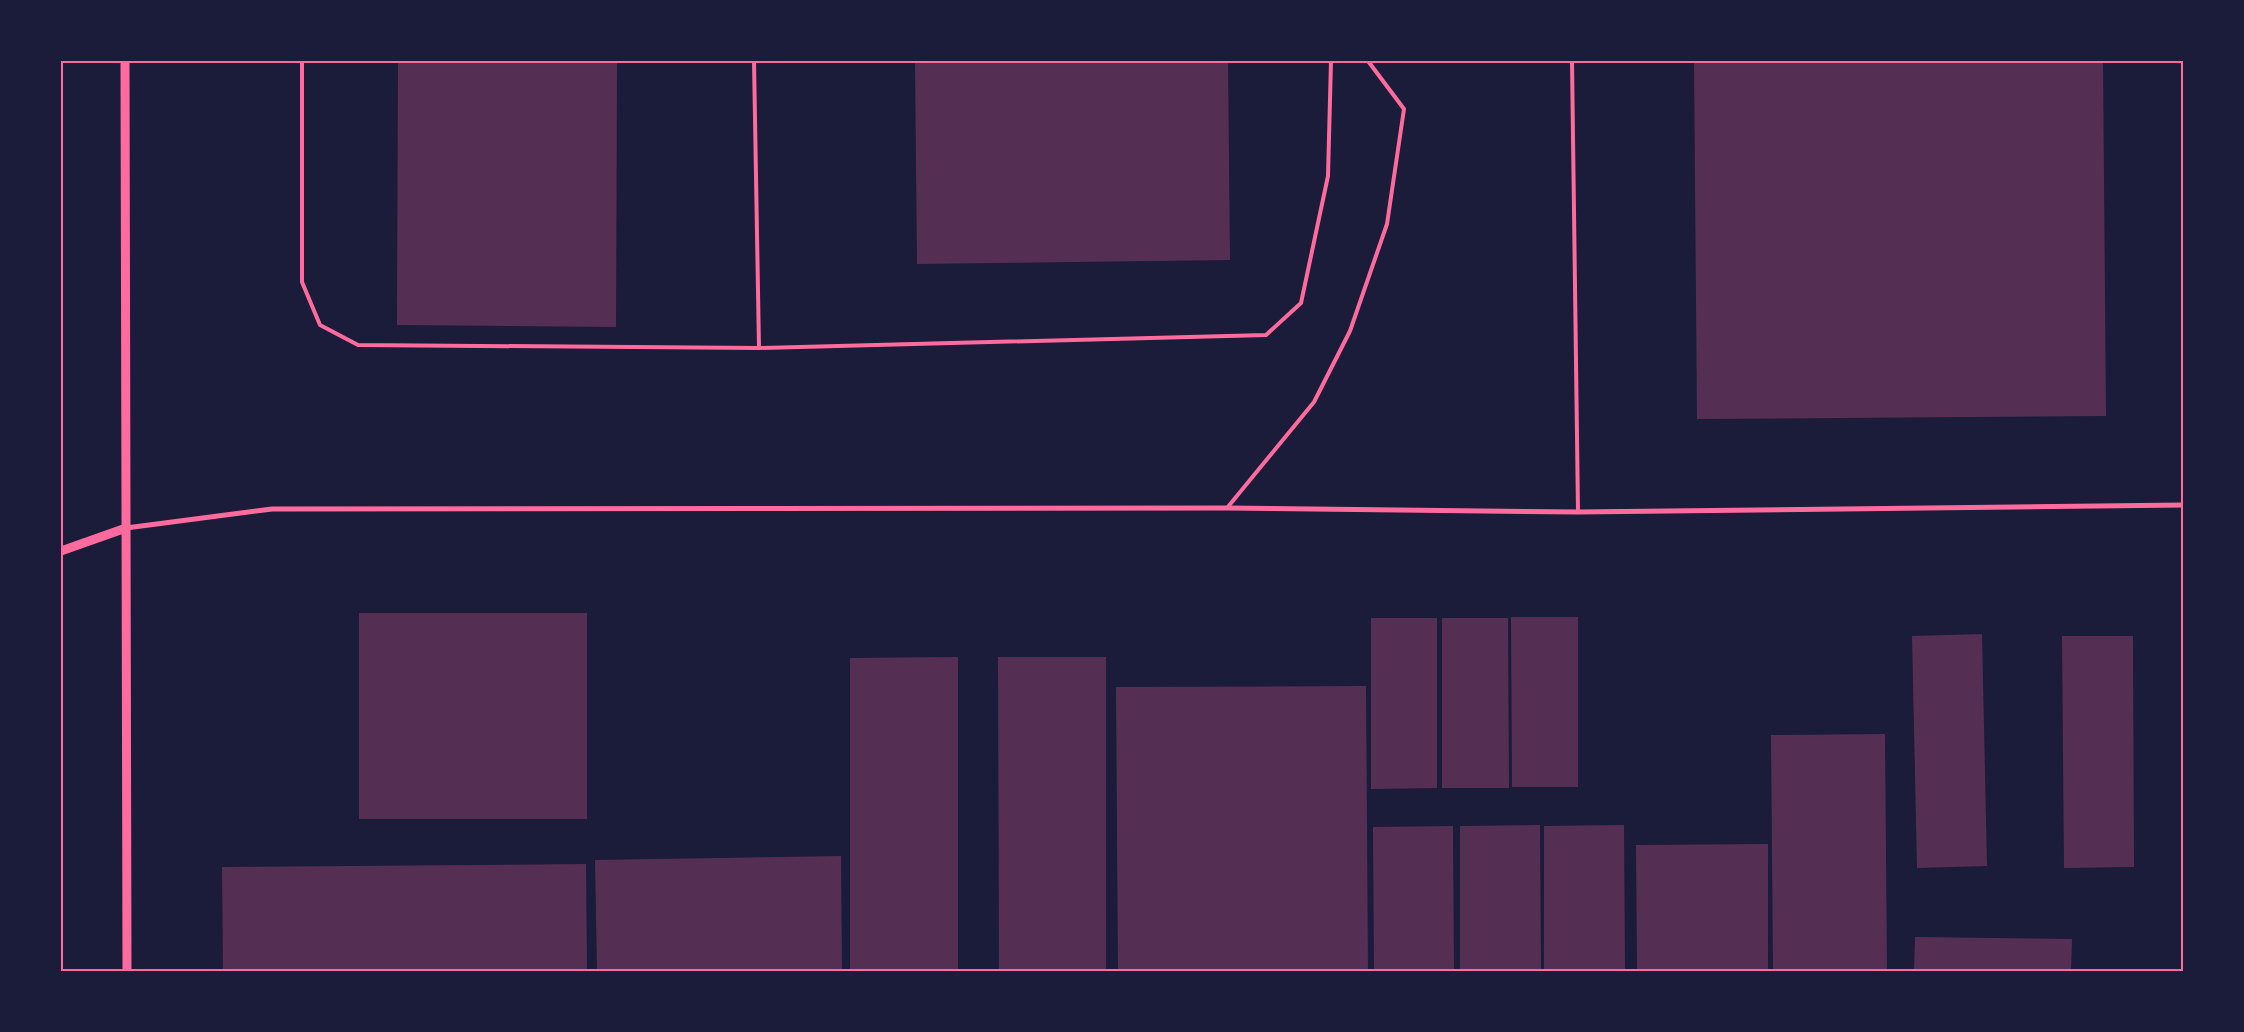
<svg xmlns="http://www.w3.org/2000/svg" width="2244" height="1032" font-family="'Alegreya Sans',sans-serif">
<style>
.building{fill:#542f53}
.lines{fill:none;stroke-linecap:round;stroke-linejoin:round}
.service{stroke:#ff6b9d;stroke-width:4}
.minor{stroke:#ff6b9d;stroke-width:5}
.tertiary{stroke:#ff6b9d;stroke-width:9}
.neatline{fill:none;stroke:#ff6b9d;stroke-width:2}
</style>
<rect width="100%" height="100%" fill="#1b1b3a"/>
<g class="building">
<polygon points="398,61 617,61 616,327 397,325"/>
<polygon points="915,61 1228,61 1230,260 917,264"/>
<polygon points="1694,61 2103,61 2106,416 1697,419"/>
<rect x="359" y="613" width="228" height="206"/>
<polygon points="1511,617 1578,617 1578,787 1512,787"/>
<polygon points="1371,618 1437,618 1437,788 1371,789"/>
<polygon points="1442,618 1508,618 1509,788 1442,788"/>
<polygon points="1982,634 1987,866 1917,868 1912,636"/>
<polygon points="2062,636 2133,636 2134,867 2064,868"/>
<polygon points="958,657 958,971 850,971 850,658"/>
<polygon points="998,657 1106,657 1106,971 999,971"/>
<polygon points="1366,686 1368,971 1118,971 1116,687"/>
<polygon points="1885,734 1887,971 1773,971 1771,735"/>
<polygon points="1540,825 1541,971 1460,971 1460,826"/>
<polygon points="1624,825 1625,971 1544,971 1544,826"/>
<polygon points="1453,826 1454,971 1374,971 1373,827"/>
<polygon points="1768,844 1768,971 1637,971 1636,845"/>
<polygon points="841,856 842,971 597,971 595,860"/>
<polygon points="586,864 587,971 223,971 222,867"/>
<polygon points="1915,937 2072,939 2071,971 1914,971"/>
</g>
<g class="lines">
<g class="service">
<polyline points="302,61 302,282 320,325 358,345 759,348"/>
<polyline points="754,61 759,348 1266,335 1301,303 1328,176 1331,61"/>
<polyline points="1572,61 1578,512"/>
<polyline points="1227,508 1314,402 1350,331 1387,224 1404,109 1368,61"/>
</g>
<polyline class="minor" points="126,528 272,509 1227,508 1578,512 2183,505"/>
<g class="tertiary">
<polyline points="125,61 127,971"/>
<polyline points="61,551 126,528"/>
</g>
</g>
<rect width="2244" height="1032" fill="none" stroke="#1b1b3a" stroke-width="125"/>
<rect x="62" y="62" width="2120" height="908" class="neatline"/>
</svg>
